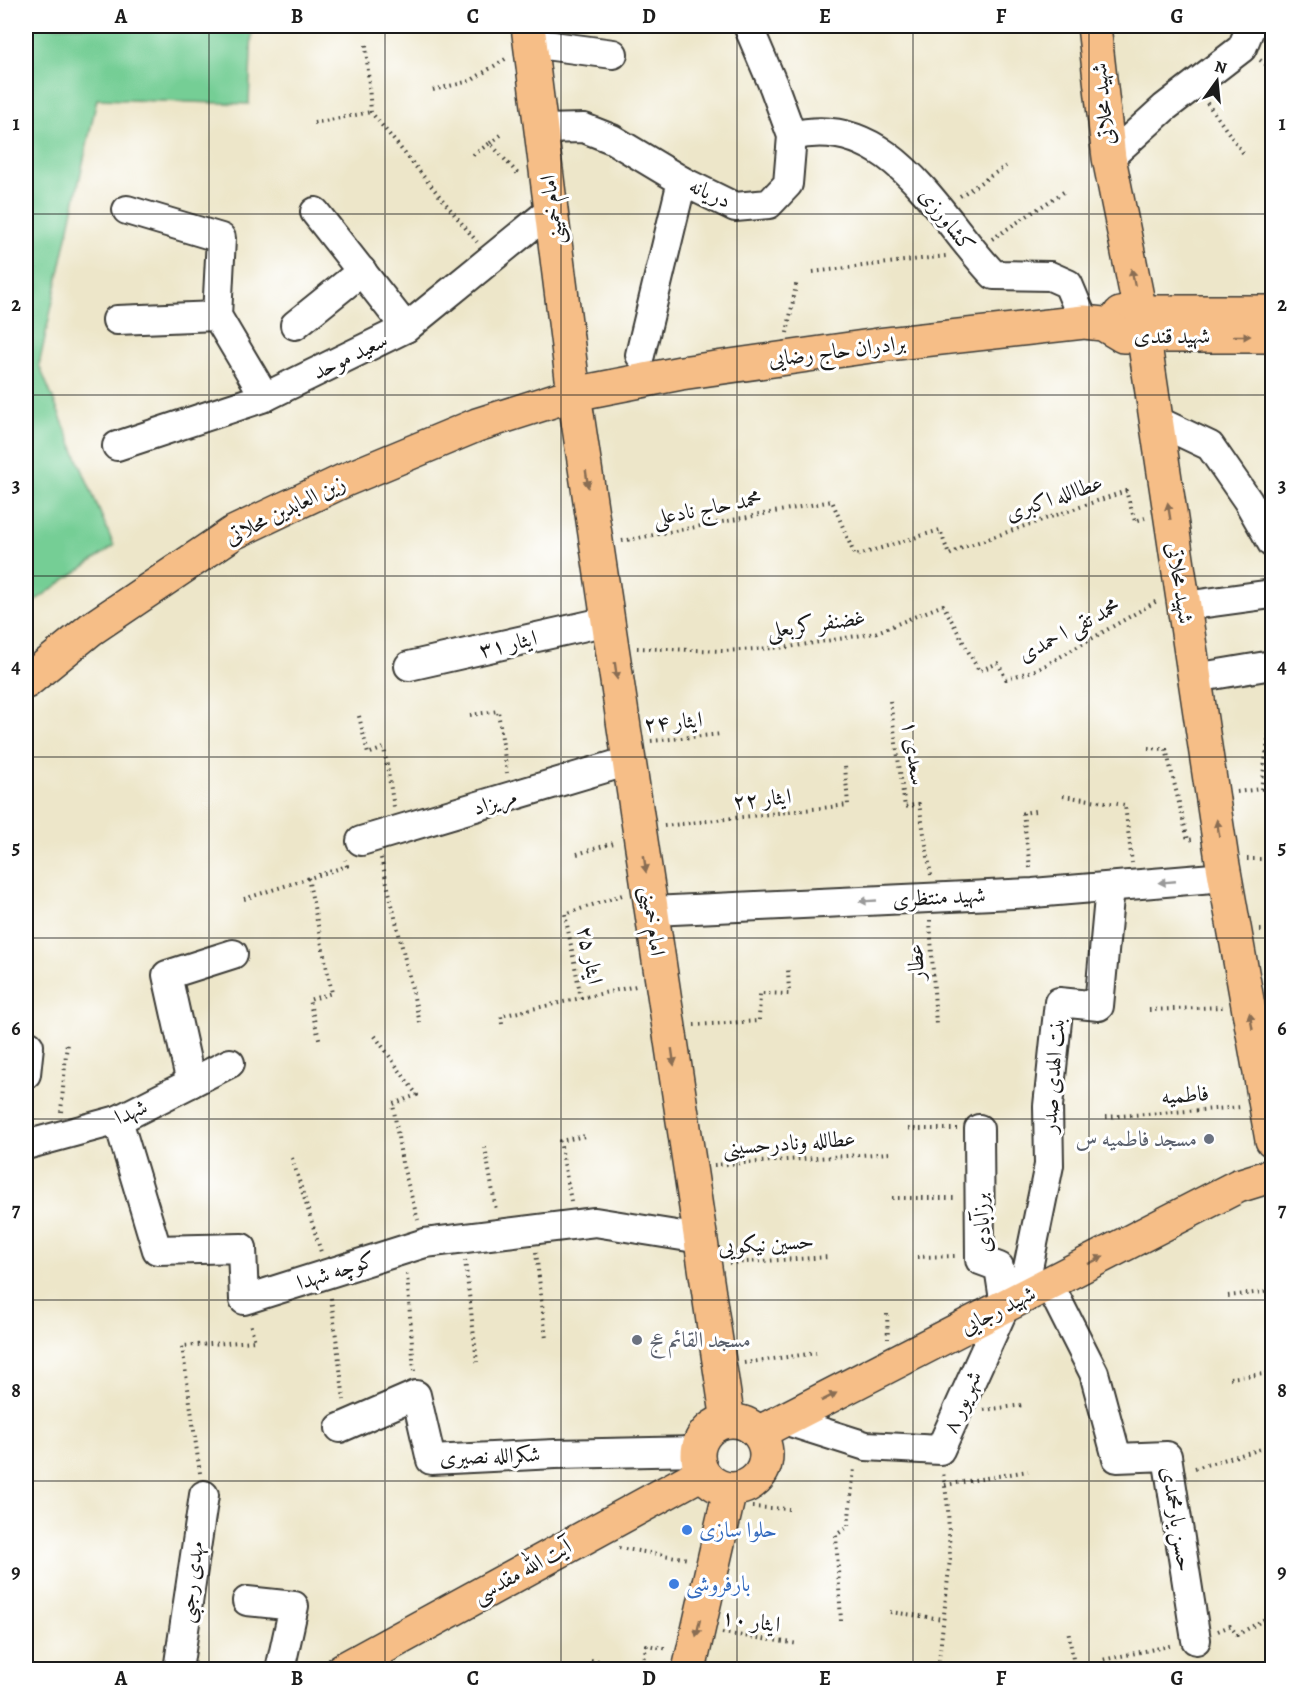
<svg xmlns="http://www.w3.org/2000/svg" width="1298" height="1695" font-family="Alegreya,Amiri,serif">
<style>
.green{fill:#74ce95;stroke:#487558;stroke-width:1.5}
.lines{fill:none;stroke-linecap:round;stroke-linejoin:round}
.minor-casing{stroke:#3b3a36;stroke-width:32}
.major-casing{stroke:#3b3a36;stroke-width:36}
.path{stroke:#3b3a36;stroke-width:4;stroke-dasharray:1.5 4.5;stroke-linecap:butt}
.minor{stroke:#fff;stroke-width:28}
.major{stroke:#f6be87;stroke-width:33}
.oneway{fill:#896d52}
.oneway2{fill:#999}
.grid{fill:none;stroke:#1c1c1c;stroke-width:1.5;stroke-opacity:0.55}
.worship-dot{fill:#6b7280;stroke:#fff;stroke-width:2}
.shop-dot{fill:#3f7fe0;stroke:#fff;stroke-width:2}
.labels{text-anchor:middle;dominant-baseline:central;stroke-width:6;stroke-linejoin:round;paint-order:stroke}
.street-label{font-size:22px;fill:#1c1c1c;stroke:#fff}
.worship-label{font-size:22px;fill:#5b616d;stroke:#fff;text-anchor:end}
.shop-label{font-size:22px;fill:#366cbe;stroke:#fff;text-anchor:start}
.neatline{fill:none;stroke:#1c1c1c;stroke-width:2}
.grid-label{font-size:20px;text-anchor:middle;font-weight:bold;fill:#1c1c1c}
</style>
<rect width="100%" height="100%" fill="#fff"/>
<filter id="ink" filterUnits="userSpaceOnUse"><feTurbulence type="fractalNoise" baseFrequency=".0167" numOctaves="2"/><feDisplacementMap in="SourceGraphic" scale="12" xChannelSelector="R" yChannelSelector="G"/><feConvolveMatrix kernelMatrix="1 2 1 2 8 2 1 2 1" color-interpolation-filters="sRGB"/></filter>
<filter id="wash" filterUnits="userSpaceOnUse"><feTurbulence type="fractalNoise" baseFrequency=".008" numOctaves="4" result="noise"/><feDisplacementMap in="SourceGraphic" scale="24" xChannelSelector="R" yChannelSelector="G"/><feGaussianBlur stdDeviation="1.35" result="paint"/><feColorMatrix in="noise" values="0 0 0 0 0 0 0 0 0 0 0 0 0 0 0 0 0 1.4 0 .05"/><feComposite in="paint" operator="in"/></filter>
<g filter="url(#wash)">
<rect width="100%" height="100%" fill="#ede6c9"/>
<polygon class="green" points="26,26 252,26 249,104 97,99 39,365 114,546 26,607"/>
</g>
<g filter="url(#ink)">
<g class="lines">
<defs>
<g id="minor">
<polyline points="530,43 613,54"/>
<polyline points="542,129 584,128 612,139 682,181 735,207 769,204 788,184 792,136 774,87 748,26"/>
<path d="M792,136C890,111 938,217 994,275L1050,276L1068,284L1084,322"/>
<polyline points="1109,158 1164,108 1242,48 1251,26"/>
<polyline points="127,210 221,238 217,316 265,397"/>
<polyline points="315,212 406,328"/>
<polyline points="117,320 217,316"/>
<polyline points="295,325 362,271"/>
<polyline points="640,355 682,181"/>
<polyline points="1155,420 1210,446 1248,501 1272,543"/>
<polyline points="117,446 265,397 406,328 551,210"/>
<polyline points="1184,606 1272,594"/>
<polyline points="409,666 608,621"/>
<polyline points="1195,678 1272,665"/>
<polyline points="361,841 629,761"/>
<polyline points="652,911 1033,893 1225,877"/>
<polyline points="26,1074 29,1046"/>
<polyline points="191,1083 167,975 233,954"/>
<polyline points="118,1120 157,1250 242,1248 244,1300 425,1243 595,1222 701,1239"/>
<polyline points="26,1145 118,1120 230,1063"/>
<polyline points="1049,1284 1094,1373 1117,1458 1167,1456 1196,1640"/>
<polyline points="1011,1304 1028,1268 1049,1165 1048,1106 1059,1002 1099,1006 1110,887"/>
<polyline points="784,1420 866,1446 940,1450 1005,1306 999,1267 980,1260 979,1129"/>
<polyline points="340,1428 416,1395 431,1460 555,1454 698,1451"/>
<polyline points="247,1601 294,1606 280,1670"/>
<polyline points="178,1670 204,1495"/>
</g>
<g id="major">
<polyline points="528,26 574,394 728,1421"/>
<polyline points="1094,26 1109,158 1140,312 1222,860 1272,1140"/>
<polyline points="1120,314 1140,312 1272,312"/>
<polyline points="26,682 91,629 233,533 345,480 477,425 574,394 681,373 878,345 1084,322 1103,324 1123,336 1272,336"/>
<circle cx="732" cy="1455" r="34"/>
<polyline points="758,1433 1238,1186 1267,1177"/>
<polyline points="342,1670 702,1473"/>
<polyline points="689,1670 730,1490"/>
</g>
</defs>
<use href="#minor" class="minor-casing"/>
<use href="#major" class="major-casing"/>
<g class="path">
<polyline points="366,45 371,112 477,242"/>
<polyline points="1260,60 1272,69"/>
<polyline points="433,90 470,81 507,58"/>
<polyline points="1207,103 1243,153"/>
<polyline points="314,123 371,112"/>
<polyline points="490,143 501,135"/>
<polyline points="473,155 490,143 518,174"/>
<polyline points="960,196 1006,166"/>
<polyline points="992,239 1065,191"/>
<polyline points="813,272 946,256"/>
<polyline points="787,333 797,280"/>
<polyline points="622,541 832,501 855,556 940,530 949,555 964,547 1126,491 1135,521 1145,518"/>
<polyline points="637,648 723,651 789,647 875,633 943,605 979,671 998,663 1006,679 1039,669 1157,601"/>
<polyline points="890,701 905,807 919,804 931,875"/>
<polyline points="470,715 498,711 507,773"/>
<polyline points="359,716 368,754 384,748 394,807"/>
<polyline points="651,741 722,734"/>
<polyline points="1148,748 1166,749 1188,840 1194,839"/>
<polyline points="1237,792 1261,789 1272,712"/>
<polyline points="1063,796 1125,805 1132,863"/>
<polyline points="664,826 848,805 845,766"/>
<polyline points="577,854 617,842"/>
<polyline points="381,858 421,1027"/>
<polyline points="1247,859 1272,859"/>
<polyline points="1030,868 1023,813 1035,811"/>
<polyline points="308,878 332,993 309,1000 320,1042"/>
<polyline points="244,899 347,866 345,860"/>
<polyline points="930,920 936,1025"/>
<polyline points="1260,930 1272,930"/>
<polyline points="581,998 636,986"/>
<polyline points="1149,1010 1224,1007"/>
<polyline points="502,1024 501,1016 581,998 565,914 625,894"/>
<polyline points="694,1025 759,1021 760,993 789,994 788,968"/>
<polyline points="375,1036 417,1095 393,1104 402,1163 418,1220"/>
<polyline points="61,1112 67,1042"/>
<polyline points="1106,1117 1242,1107"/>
<polyline points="908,1129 957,1129"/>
<polyline points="485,1147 496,1210"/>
<polyline points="292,1158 321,1252"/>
<polyline points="714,1165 890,1153"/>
<polyline points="892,1198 958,1198"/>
<polyline points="571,1201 560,1141 585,1136"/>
<polyline points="536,1252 546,1339"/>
<polyline points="917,1257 958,1256"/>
<polyline points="465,1260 477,1362"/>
<polyline points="729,1263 830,1257"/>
<polyline points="407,1274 414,1371"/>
<polyline points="1228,1296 1272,1291"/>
<polyline points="331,1298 344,1400"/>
<polyline points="887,1314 888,1339"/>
<polyline points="744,1363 816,1353"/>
<polyline points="1230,1378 1272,1373"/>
<polyline points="984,1410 1024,1405"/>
<polyline points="1195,1468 1272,1446"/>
<polyline points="200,1473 182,1346 255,1341 250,1323"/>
<polyline points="945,1485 1028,1471"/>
<polyline points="752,1507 789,1509"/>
<polyline points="619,1548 689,1559"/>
<polyline points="890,1612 943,1619"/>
<polyline points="841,1621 836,1535 848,1527 854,1468"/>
<polyline points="1218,1631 1230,1626 1237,1635 1272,1615"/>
<polyline points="722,1633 799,1644"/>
<polyline points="591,1660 641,1667 647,1645 668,1649"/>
<polyline points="939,1661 950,1559 948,1508 943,1472"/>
<polyline points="1064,1670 1074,1665 1068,1629"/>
<polyline points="1104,1670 1102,1660 1174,1645"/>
</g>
<use href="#minor" class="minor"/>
<use href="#major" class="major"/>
</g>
<defs><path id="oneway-solid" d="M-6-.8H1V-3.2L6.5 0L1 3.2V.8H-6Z" transform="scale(1.5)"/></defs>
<g class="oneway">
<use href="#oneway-solid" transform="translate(1133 277) rotate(-102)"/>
<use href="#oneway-solid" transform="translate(1242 336)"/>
<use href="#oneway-solid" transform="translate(587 479) rotate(82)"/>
<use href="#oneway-solid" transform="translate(1169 511) rotate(-99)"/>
<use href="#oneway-solid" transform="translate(616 671) rotate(82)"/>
<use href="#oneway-solid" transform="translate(1218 828) rotate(-99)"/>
<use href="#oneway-solid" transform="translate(645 864) rotate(82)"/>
<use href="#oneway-solid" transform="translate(1251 1021) rotate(-100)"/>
<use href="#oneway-solid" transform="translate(673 1057) rotate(82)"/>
<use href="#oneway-solid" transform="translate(1096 1260) rotate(-27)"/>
<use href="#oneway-solid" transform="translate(829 1397) rotate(-27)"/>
<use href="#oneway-solid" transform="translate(698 1628) rotate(103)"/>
</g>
<g class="oneway2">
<use href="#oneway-solid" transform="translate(1167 882) rotate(175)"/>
<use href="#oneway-solid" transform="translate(868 901) rotate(177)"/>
</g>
</g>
<path class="grid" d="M209,26V1670M385,26V1670M561,26V1670M737,26V1670M913,26V1670M1089,26V1670M26,214H1272M26,395H1272M26,576H1272M26,757H1272M26,938H1272M26,1119H1272M26,1300H1272M26,1481H1272"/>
<g class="worship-dot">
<circle cx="1209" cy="1139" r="6"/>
<circle cx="637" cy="1340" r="6"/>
</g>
<g class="shop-dot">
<circle cx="687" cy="1530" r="6"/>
<circle cx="674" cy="1584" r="6"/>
</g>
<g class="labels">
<g class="street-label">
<text transform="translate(1103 104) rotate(-96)">شهید محلاتی</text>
<text transform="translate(710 193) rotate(24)">دریانه</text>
<text transform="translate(552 210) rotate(-97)">امام خمینی</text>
<text transform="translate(947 220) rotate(52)">کشاورزی</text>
<text x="1172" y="336">شهید قندی</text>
<text transform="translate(837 351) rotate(-7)">برادران حاج رضایی</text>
<text transform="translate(350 356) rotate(-26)">سعید موحد</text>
<text transform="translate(1054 498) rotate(-19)">عطاالله اکبری</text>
<text transform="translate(707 508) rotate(-11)">محمد حاج نادعلی</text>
<text transform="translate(285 510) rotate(-26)">زین العابدین محلاتی</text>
<text transform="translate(1180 583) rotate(81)">شهید محلاتی</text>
<text transform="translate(816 624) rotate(-8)">غضنفر کربعلی</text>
<text transform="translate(1069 630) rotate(-28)">محمد تقی ا حمدی</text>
<text transform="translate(508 644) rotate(-13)">ایثار ۳۱</text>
<text transform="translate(673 722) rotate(-5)">ایثار ۲۴</text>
<text transform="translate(914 753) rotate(82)">سعدی ۱</text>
<text transform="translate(762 799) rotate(-6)">ایثار ۲۲</text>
<text transform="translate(495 802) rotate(-17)">مریزاد</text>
<text transform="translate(939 897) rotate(-3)">شهید منتظری</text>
<text transform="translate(653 921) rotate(82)">امام خمینی</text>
<text transform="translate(590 955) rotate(79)">ایثار ۲۵</text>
<text transform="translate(916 962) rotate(-93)">عطار</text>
<text transform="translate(1053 1075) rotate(-86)">بنت الهدی صدر</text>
<text transform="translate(1185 1095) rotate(-4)">فاطمیه</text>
<text transform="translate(131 1112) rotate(-24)">شهدا</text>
<text transform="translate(789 1143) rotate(-4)">عطالله ونادرحسینی</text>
<text transform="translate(982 1223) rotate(-94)">برزآبادی</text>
<text transform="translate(766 1244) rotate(-4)">حسین نیکویی</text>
<text transform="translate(336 1271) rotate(-18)">کوچه شهدا</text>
<text transform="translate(998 1310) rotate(-27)">شهید رجایی</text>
<text transform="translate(962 1402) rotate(-66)">۸ شهریور</text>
<text transform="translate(490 1456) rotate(-2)">شکرالله نصیری</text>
<text transform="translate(1177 1519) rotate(81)">حسن یارمحمدی</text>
<text transform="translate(522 1571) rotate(-29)">آیت الله مقدسی</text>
<text transform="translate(191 1582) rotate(-82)">مهدی رجبی</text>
<text transform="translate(751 1621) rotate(8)">ایثار ۱۰</text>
</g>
<g class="worship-label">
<text x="1197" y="1139">مسجد فاطمیه س</text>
<text x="649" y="1340" text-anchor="start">مسجد القائم عج</text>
</g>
<g class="shop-label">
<text x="699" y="1530">حلوا سازی</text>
<text x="686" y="1584">بارفروشی</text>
</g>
</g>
<rect width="1298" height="1695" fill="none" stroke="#fff" stroke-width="66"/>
<g transform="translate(1217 81) rotate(15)" stroke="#ffffff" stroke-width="4.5" paint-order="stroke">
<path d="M0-4.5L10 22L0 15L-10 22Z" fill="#1c1c1c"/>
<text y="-9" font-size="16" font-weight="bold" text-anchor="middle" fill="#1c1c1c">N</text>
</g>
<rect x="33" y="33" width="1232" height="1629" class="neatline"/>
<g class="grid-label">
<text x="121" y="23">A</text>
<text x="297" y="23">B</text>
<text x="473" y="23">C</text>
<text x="649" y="23">D</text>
<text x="825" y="23">E</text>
<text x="1001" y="23">F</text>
<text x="1177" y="23">G</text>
<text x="16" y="130">1</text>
<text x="1282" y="130">1</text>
<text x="16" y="311">2</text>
<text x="1282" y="311">2</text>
<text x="16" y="492">3</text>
<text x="1282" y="492">3</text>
<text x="16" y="673">4</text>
<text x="1282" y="673">4</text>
<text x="16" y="854">5</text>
<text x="1282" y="854">5</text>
<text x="16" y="1035">6</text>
<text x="1282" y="1035">6</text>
<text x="16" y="1216">7</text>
<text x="1282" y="1216">7</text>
<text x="16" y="1397">8</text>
<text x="1282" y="1397">8</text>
<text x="16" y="1578">9</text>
<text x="1282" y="1578">9</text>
<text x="121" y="1685">A</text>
<text x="297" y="1685">B</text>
<text x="473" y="1685">C</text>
<text x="649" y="1685">D</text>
<text x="825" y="1685">E</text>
<text x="1001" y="1685">F</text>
<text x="1177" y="1685">G</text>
</g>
</svg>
